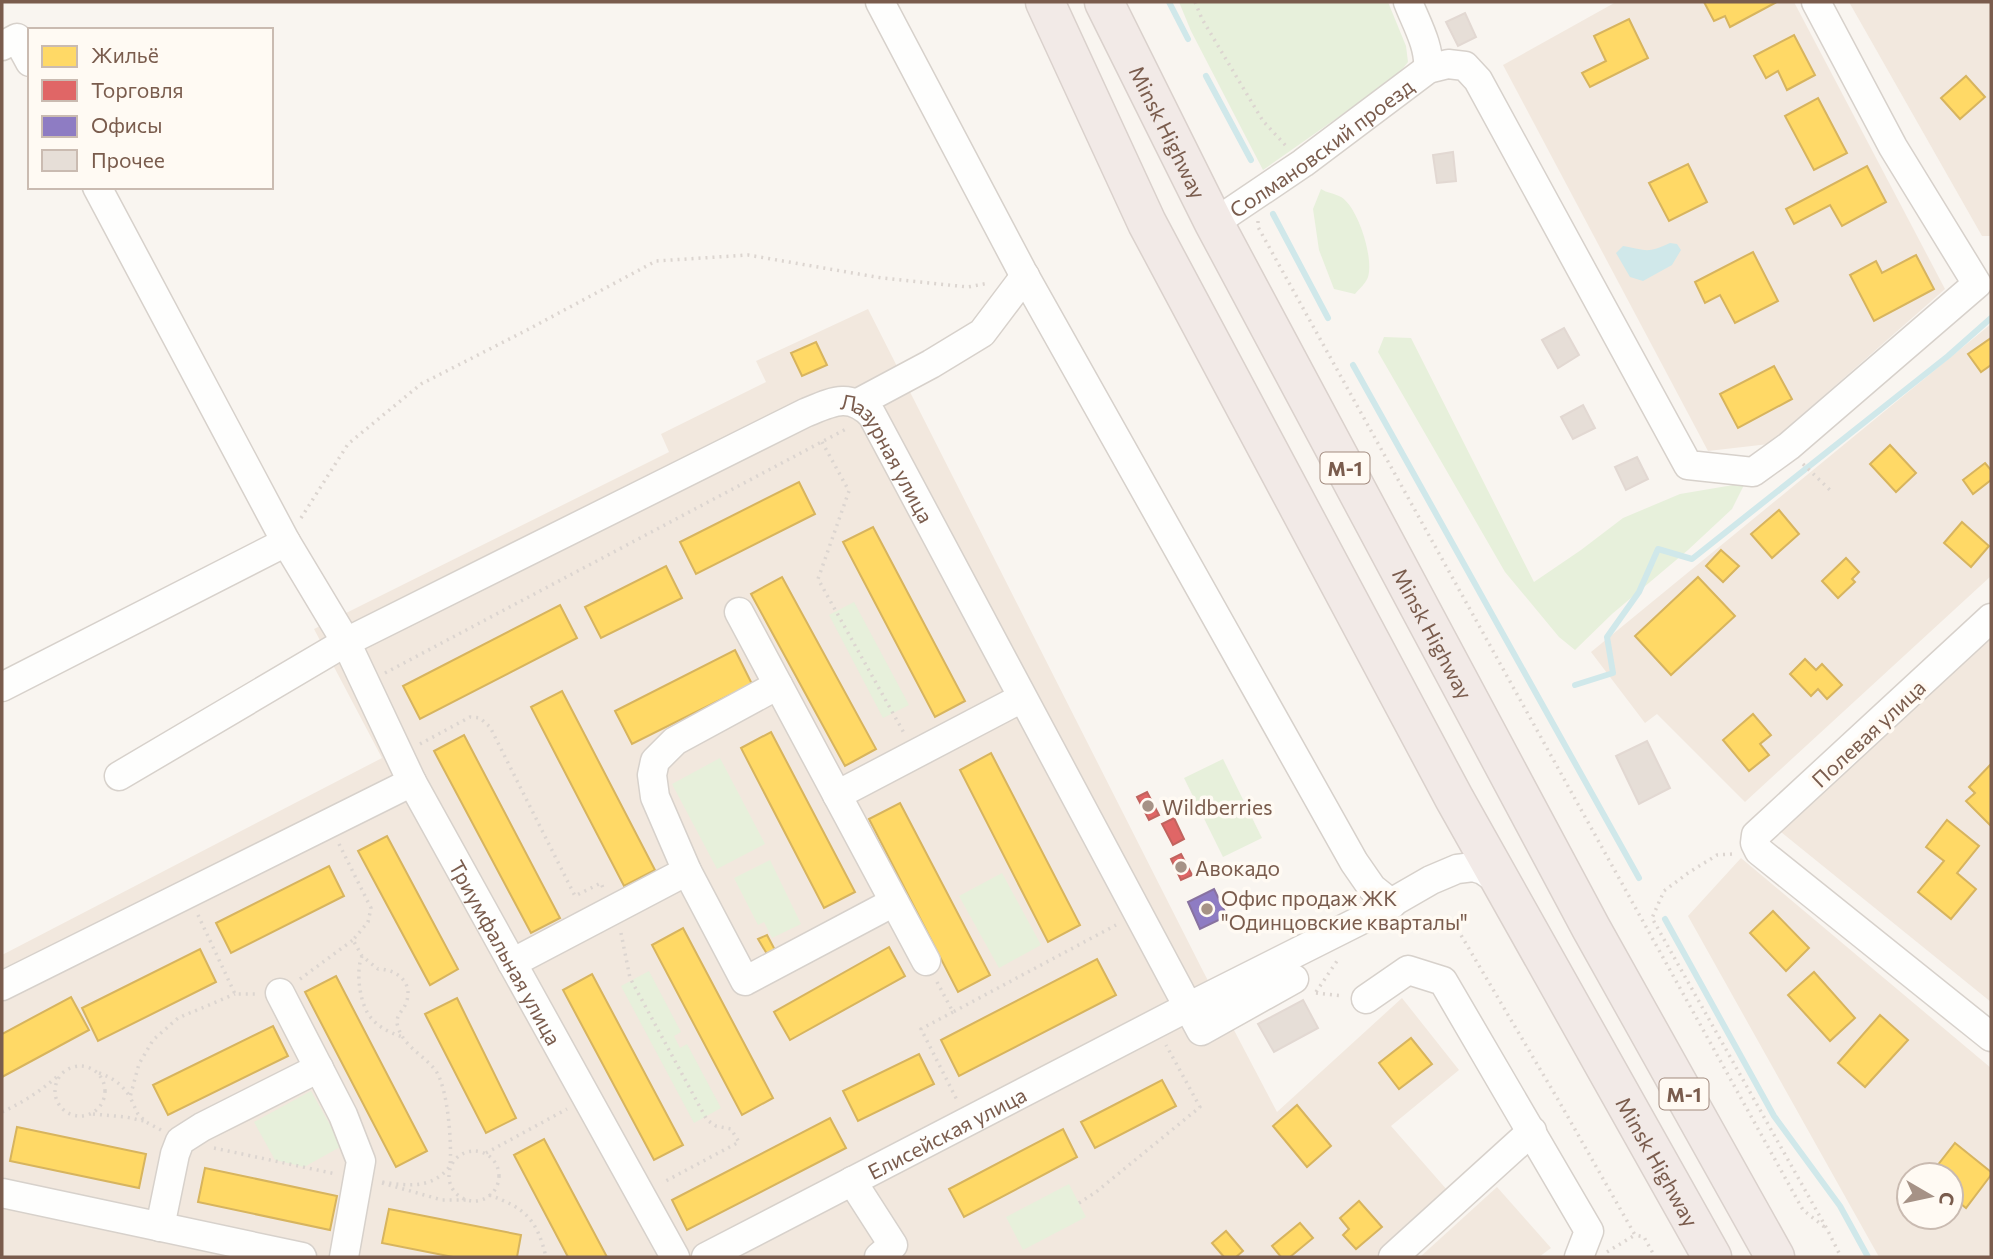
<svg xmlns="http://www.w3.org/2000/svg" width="1993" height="1259" font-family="Commissioner,sans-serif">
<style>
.residential{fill:#f2e8de;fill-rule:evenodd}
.green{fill:#e7f0db}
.water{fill:#d0e8ea}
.homes{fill:#ffd966;stroke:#d7b45e;stroke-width:2}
.shops{fill:#e06666;stroke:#c1635e;stroke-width:2}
.offices{fill:#8e7cc3;stroke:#8872a0;stroke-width:2}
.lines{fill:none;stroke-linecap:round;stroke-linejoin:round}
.stream{stroke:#d0e8ea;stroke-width:6}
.building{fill:#e6ded7;stroke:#e2d8d2;stroke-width:2}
.minor-casing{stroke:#d7d1cb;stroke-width:31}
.highway-casing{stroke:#dad1cc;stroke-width:41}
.path{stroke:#dcd5d0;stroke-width:3.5;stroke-dasharray:2 5;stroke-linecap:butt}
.minor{stroke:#fefefd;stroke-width:28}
.highway{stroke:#f2eae7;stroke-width:38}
.poi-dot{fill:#a69286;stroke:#fffaf3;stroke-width:2.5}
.labels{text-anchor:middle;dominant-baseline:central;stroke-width:7;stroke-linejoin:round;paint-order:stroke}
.shield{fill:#fffaf3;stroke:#a28b7f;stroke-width:2}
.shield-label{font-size:19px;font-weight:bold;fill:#7a5c4d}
.street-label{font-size:21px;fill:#7a5c4d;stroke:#fffaf3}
.poi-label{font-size:21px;fill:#7a5c4d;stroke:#fffaf3;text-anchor:start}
</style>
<rect width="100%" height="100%" fill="#f9f5f0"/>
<g class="residential">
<polygon points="1616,2 1794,2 1945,289 1769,444 1708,451 1503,65"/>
<polygon points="1849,2 1991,2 1991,236 1982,236"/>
<polygon points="868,309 1204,973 1277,1112 1402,998 1459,1070 1391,1126 1448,1191 1377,1257 2,1257 2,955 382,758 314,629 669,452 661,434 766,382 756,361"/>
<polygon points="1991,324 1991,576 1745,802 1657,714 1645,723 1591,652"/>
<polygon points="1991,636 1991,1002 1781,832"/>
<path d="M1741,858L1991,1068V1257H1879L1688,916ZM1909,1175H1951V1217H1909Z"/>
<polygon points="1497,1187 1551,1248 1539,1257 1420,1257"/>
</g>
<g class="green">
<polygon points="1179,2 1388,2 1406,46 1408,62 1397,76 1263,170 1191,31"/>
<path d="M1321,189C1327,193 1334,193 1341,197C1358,207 1374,258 1368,277C1366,283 1359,289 1355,294L1334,289L1319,250L1313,209Z"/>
<polygon points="1384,337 1411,338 1534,582 1581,550 1623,518 1680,494 1745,483 1732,509 1688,550 1612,614 1575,650 1559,637 1505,572 1378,352"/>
<polygon points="854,602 909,705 883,718 829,615"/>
<polygon points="720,758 765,844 717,869 672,784"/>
<polygon points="1223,759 1262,838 1223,857 1184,778"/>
<polygon points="770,860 801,924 772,938 764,922 758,925 734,878"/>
<polygon points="1002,873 1041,945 999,968 959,896"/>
<polygon points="649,971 681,1032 674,1036 680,1048 687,1044 721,1108 694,1123 621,986"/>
<polygon points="311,1091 342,1146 304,1167 275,1160 254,1122"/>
<polygon points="1069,1184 1086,1217 1023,1250 1006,1217"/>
</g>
<path class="water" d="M1670,243L1677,244L1681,250L1672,265L1643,281L1630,277L1616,253L1623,246C1646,250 1647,254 1670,243Z"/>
<g class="homes">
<polygon points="1704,2 1774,2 1775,3 1730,27 1725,16 1714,21"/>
<polygon points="1629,19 1648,58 1590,87 1582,73 1606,61 1594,36"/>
<polygon points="1794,35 1815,75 1787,90 1778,71 1766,78 1754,56"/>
<polygon points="1966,76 1985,97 1960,119 1941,98"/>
<polygon points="1818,98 1847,153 1814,170 1785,116"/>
<polygon points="1688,164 1707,202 1669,221 1649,183"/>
<polygon points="1867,166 1886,202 1842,226 1830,205 1794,224 1786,209"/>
<polygon points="1753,252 1778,301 1735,323 1720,295 1705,303 1695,282"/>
<polygon points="1916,255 1934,289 1874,321 1850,275 1876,261 1882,273"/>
<polygon points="1991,338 1991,365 1981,372 1968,354"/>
<polygon points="816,342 827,365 802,376 791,353"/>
<polygon points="1774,366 1792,399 1738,428 1720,394"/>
<polygon points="1890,445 1916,473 1896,492 1870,464"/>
<polygon points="1985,463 1991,470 1991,480 1973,494 1963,480"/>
<polygon points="799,482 815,514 696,574 680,542"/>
<polygon points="1779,510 1799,534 1772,558 1751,534"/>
<polygon points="1962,522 1989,546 1971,567 1944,543"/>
<polygon points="873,527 965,701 935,717 843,542"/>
<polygon points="1721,550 1739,566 1723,582 1706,566"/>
<polygon points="1846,558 1859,572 1852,579 1855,582 1838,598 1822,581"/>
<polygon points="666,566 682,598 601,638 585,607"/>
<polygon points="782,577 876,749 845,766 751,594"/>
<polygon points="1698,577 1735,616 1671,675 1635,636"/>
<polygon points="560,605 577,638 420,719 403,686"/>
<polygon points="735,650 752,684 632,744 615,711"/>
<polygon points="1805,659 1816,670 1822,664 1842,685 1827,699 1818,689 1811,696 1790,674"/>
<polygon points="562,691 655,870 624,886 531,707"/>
<polygon points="1753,714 1771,735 1760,744 1769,755 1749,771 1723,740"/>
<polygon points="771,732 855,892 824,908 741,748"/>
<polygon points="464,735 560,918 531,933 434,751"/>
<polygon points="991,753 1080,925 1048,942 960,770"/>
<polygon points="1991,764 1991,826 1966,801 1975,793 1969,787"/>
<polygon points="900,803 990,975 958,992 869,819"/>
<polygon points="1947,820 1979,846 1957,873 1976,889 1951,919 1918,892 1944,861 1926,847"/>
<polygon points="387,836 458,969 430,985 358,851"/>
<polygon points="329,866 344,896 231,953 216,923"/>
<polygon points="1773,911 1809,948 1786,971 1750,933"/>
<polygon points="683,928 773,1098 742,1115 652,945"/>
<polygon points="767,935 775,950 767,954 758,939"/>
<polygon points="889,947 905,976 790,1040 774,1012"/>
<polygon points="200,949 216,982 98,1041 82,1008"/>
<polygon points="1097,959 1116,995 959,1076 941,1040"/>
<polygon points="1814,972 1855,1018 1830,1041 1788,995"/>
<polygon points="592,974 683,1145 654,1160 563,990"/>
<polygon points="336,976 427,1151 396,1167 305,992"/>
<polygon points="71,997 89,1030 2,1077 2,1034"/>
<polygon points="457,998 516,1118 486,1133 425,1014"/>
<polygon points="1880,1015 1908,1040 1865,1087 1838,1063"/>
<polygon points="273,1026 288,1056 168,1115 153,1085"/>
<polygon points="1411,1038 1432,1064 1399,1089 1379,1063"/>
<polygon points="919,1054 934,1084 858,1121 843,1091"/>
<polygon points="1162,1080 1176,1106 1095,1148 1081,1122"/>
<polygon points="1297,1105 1331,1146 1307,1167 1273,1126"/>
<polygon points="830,1118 846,1148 687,1230 672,1200"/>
<polygon points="17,1127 146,1154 139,1188 10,1161"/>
<polygon points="1063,1129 1077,1157 964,1217 949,1189"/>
<polygon points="544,1139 607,1257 568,1257 514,1155"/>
<polygon points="1955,1143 1991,1172 1991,1175 1966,1208 1951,1196 1951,1175 1930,1175"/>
<polygon points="205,1168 337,1196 330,1230 198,1202"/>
<polygon points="1359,1201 1382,1227 1356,1249 1343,1235 1349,1229 1340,1218"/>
<polygon points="389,1209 521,1235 517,1257 453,1257 382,1243"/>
<polygon points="1300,1223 1313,1238 1290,1257 1281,1257 1272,1246"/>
<polygon points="1226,1231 1243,1251 1236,1257 1224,1257 1212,1243"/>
</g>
<g class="shops">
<polygon points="1147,792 1159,815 1149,820 1137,797"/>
<polygon points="1174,818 1184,839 1173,845 1162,824"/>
<polygon points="1181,854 1192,875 1181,880 1171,859"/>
</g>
<polygon class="offices" points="1214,889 1227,916 1200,929 1188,902"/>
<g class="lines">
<g class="stream">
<polyline points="1169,2 1188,39"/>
<polyline points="1206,76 1251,160"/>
<polyline points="1273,214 1328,318"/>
<polyline points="1353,365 1639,878"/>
<polyline points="1575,685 1613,673 1607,637 1639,592 1658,549 1692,559 1948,356 1991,318"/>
<polyline points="1665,919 1774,1116 1840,1206 1868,1257"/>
</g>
</g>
<g class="building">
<polygon points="1465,13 1476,37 1458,46 1446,22"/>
<polygon points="1453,152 1456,181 1437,183 1433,155"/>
<polygon points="1564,328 1579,355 1558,368 1542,340"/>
<polygon points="1583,405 1595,428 1573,439 1561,417"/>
<polygon points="1637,457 1648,479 1626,490 1615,467"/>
<polygon points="1647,741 1670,788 1639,804 1616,756"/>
<polygon points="1303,1000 1318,1028 1274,1052 1258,1024"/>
</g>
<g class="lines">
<defs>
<g id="minor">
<polyline points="880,2 1022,271 1354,862 1372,888 1392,904"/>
<path d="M1408,2C1416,23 1430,46 1428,69"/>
<polyline points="2,46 17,38 30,62"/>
<path id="s1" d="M97,187L286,542L346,642L412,782L675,1257"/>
<path id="s2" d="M1214,223L1303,163L1428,69L1448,64L1465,66L1478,80L1688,465L1753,472L1789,446L1977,284L1893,147L1816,2"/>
<polyline points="858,403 931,364 982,333 1025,276"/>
<polyline points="739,612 926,961"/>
<polyline points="1991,618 1756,835 1755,843 1759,851 1991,1037"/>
<polyline points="778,685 675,741 655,761 652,775 655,797 687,871 745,981 894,902"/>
<polyline points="2,687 286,542"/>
<path id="s3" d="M119,776L346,642L805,413C832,402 849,392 872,415L1201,1031L1294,979"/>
<polyline points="837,795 1022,698"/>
<polyline points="512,963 687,871"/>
<polyline points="2,986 412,782"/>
<polyline points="280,993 343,1115 361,1161 344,1257"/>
<polyline points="1366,999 1408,970 1443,981 1589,1231 1579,1257"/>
<polyline points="852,1181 893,1245 879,1257"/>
<polyline points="2,1193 302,1257"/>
<polyline points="160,1227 175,1154 180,1141 202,1127 319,1068"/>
<path id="s4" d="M706,1257L1188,1007L1365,918L1431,880L1457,869L1473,867L1483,870L1500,882"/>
<polyline points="1393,1257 1532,1131"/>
</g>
<g id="highway">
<path id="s5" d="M1045,2L1147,223L1454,798L1712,1257"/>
<path id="s6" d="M1104,2L1214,223L1591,928L1775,1257"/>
</g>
</defs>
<use href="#minor" class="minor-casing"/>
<use href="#highway" class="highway-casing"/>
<g class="path">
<polyline points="1195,2 1202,19 1263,121 1287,147"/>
<polyline points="1258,221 1258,227 1803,1210 1827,1229"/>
<polyline points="822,442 849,491 818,579 904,733"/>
<polyline points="1803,464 1831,491"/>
<polyline points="301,518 348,444 421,384 527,330 656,261 748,255 882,278 968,287 989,283"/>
<polyline points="385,673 848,428"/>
<polyline points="420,744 470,717 480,718 490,727 575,896 601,883 603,888"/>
<path d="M339,844L371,908L368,922L353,940L362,956L378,969C397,969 414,983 406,1003C403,1012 394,1016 398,1027C404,1047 424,1055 436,1071C448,1089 452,1144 450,1166C433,1189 408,1186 382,1182"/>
<polyline points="1732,854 1717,855 1688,873 1664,891 1652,918 1827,1229 1841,1257"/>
<polyline points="198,915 235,994 255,994"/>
<polyline points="1412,921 1432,919 1455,925 1560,1103 1635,1235 1644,1237 1655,1257"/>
<polyline points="621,933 630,978 707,1120 716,1126 731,1129 739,1142 662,1183"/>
<path d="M362,956C355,972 360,1008 373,1020C381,1029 392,1033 402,1037"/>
<polyline points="300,979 353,940"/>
<polyline points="937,982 953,1012 1116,925"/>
<polyline points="1316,992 1337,961"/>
<polyline points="1316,993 1343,996"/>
<polyline points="953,1012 921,1029 957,1100 959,1099"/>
<circle cx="80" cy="1091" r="25"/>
<path d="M99,1073C113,1078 122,1084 130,1097"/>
<path d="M2,1112C24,1102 42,1090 60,1074"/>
<polyline points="93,1114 126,1117 144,1121"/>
<polyline points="161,1130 146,1122 138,1114 130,1097 139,1064 153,1040 178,1018 235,994"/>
<polyline points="214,1148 336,1174"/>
<circle cx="474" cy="1176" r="25"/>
<polyline points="486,1153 567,1109"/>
<polyline points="382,1183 442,1200 466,1200"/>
<path d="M489,1195C526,1208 537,1220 546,1257"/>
<polyline points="1079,1203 1096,1192 1200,1107 1166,1045"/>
<polyline points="1607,1252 1635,1235"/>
</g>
<use href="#minor" class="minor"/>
<use href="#highway" class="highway"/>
</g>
<g class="poi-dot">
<circle cx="1148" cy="806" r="7"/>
<circle cx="1181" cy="867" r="7"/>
<circle cx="1207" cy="909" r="7"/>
</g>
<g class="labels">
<g class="shield">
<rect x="1320.5" y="452.5" width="49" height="31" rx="5"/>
<rect x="1659.5" y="1078.5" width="49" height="31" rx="5"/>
</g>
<g class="shield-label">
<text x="1345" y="468">М-1</text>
<text x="1684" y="1094">М-1</text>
</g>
<g class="street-label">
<text stroke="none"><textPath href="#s6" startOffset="145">Minsk Highway</textPath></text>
<text stroke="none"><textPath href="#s2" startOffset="131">Солмановский проезд</textPath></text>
<text stroke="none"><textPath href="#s3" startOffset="892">Лазурная улица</textPath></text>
<text stroke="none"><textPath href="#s6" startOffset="712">Minsk Highway</textPath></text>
<text transform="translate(1868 733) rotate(-43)">Полевая улица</text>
<text stroke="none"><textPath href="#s1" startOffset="868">Триумфальная улица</textPath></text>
<text stroke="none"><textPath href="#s4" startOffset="271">Елисейская улица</textPath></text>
<text stroke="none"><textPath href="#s5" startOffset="1312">Minsk Highway</textPath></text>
</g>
<g class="poi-label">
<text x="1162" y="806">Wildberries</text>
<text x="1195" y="867">Авокадо</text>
<text x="1221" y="897">Офис продаж ЖК<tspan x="1221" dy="24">"Одинцовские кварталы"</tspan></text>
</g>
</g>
<rect width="1993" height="1259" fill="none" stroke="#7a5c4d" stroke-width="7"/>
<rect x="28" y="28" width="245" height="161" fill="#fffaf3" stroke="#cabbb1" stroke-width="2"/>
<rect x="42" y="46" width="35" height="21" fill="#ffd966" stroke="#cabbb1" stroke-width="2"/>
<text x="91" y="63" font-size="21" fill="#7a5c4d">Жильё</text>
<rect x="42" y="80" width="35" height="21" fill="#e06666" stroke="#cabbb1" stroke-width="2"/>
<text x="91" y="98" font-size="21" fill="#7a5c4d">Торговля</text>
<rect x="42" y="116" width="35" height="21" fill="#8e7cc3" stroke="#cabbb1" stroke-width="2"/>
<text x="91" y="133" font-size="21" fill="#7a5c4d">Офисы</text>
<rect x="42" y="150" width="35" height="21" fill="#e6ded7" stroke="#cabbb1" stroke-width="2"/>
<text x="91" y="168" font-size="21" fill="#7a5c4d">Прочее</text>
<g transform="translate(1930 1196) rotate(99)"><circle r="33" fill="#fffaf3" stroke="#cabbb1" stroke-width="2"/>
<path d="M0-5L12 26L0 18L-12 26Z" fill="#a69286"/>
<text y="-10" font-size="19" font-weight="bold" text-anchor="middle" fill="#7a5c4d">С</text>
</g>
</svg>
